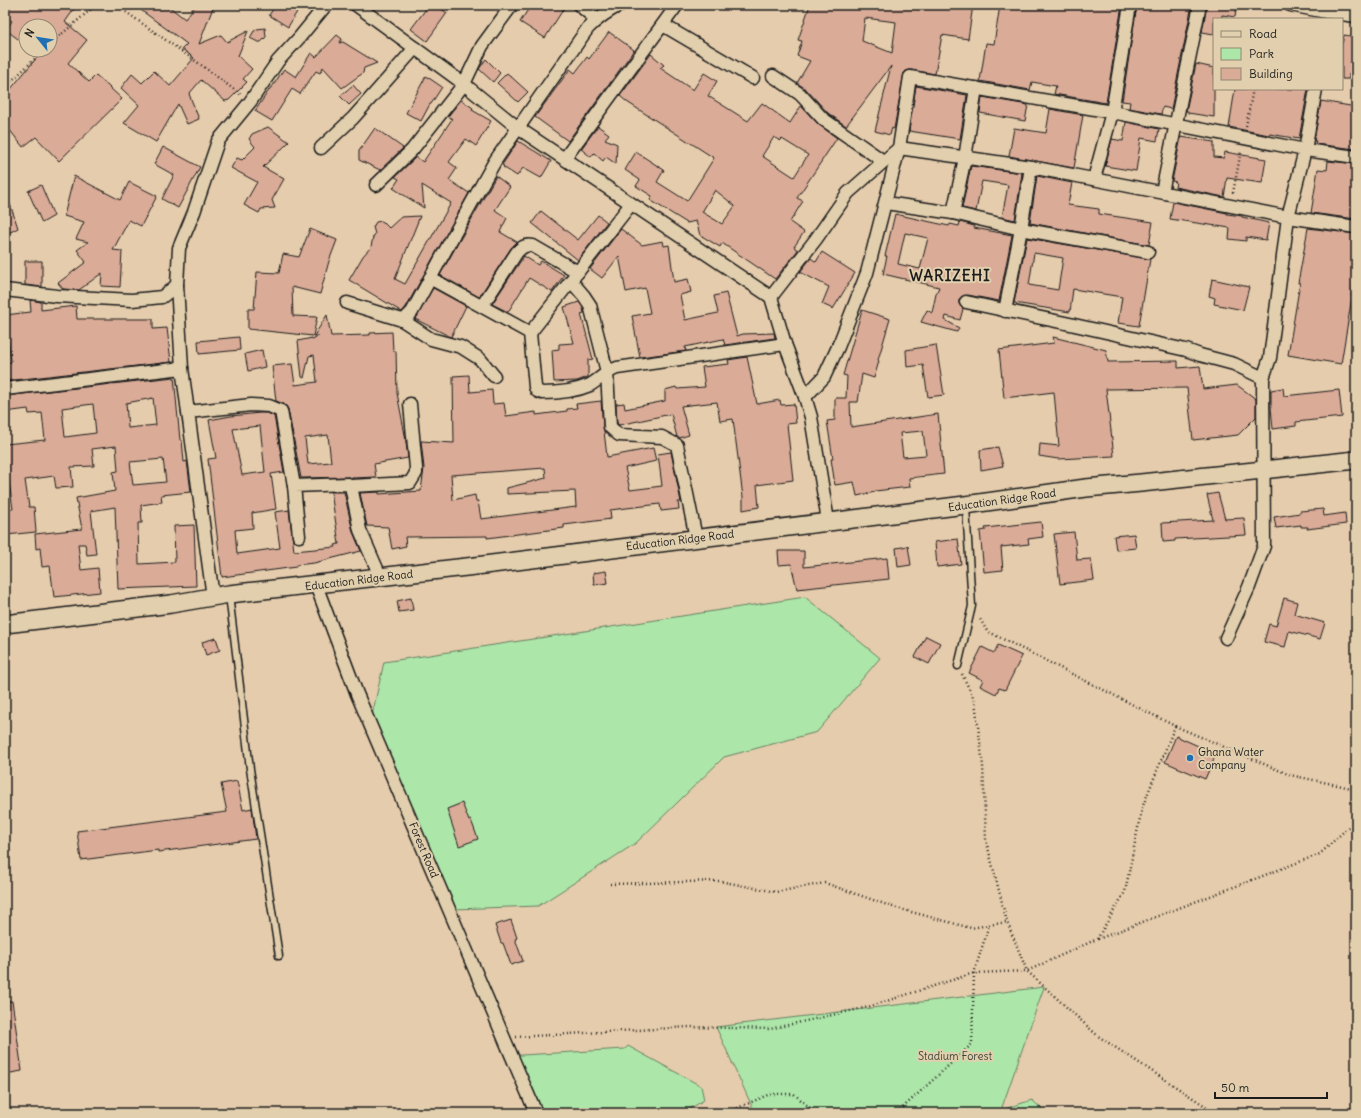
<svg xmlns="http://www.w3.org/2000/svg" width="1361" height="1118" font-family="Delius,sans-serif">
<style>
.green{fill:#ade6a9;stroke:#648162}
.building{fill:#daab97;stroke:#1c1c1c;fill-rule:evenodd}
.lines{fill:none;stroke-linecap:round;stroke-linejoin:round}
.lane-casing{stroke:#1c1c1c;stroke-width:9}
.street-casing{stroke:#1c1c1c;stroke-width:15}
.secondary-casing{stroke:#1c1c1c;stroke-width:20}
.path{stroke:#1c1c1c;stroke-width:2.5;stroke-dasharray:1 3;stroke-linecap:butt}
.lane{stroke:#e1cfad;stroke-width:6}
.street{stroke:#e1cfad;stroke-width:12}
.secondary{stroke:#e1cfad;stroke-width:17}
.poi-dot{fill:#1f6fb2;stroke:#e1cfad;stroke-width:1.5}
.labels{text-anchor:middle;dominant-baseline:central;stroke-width:4;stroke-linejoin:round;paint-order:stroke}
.street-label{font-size:11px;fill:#1c1c1c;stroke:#e1cfad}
.poi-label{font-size:11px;fill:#1c1c1c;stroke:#e1cfad;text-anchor:start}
.park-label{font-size:11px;fill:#394438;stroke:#e1cfad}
.district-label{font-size:15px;font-weight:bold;letter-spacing:1px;fill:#1c1c1c;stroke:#e1cfad}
</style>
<rect width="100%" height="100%" fill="#e5ccac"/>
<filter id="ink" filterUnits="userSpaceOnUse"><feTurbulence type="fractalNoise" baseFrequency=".025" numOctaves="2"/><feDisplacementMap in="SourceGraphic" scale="8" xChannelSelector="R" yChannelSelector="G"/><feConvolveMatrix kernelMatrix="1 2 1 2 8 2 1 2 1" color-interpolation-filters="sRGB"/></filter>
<g filter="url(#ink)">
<g class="green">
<polygon points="805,597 880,658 817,732 724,757 636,843 538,906 454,909 371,720 384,662"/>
<polygon points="1044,987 1001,1110 1032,1100 1046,1113 755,1113 716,1027"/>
<polygon points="628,1046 701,1086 704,1100 683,1113 529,1113 505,1056 625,1049"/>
</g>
<g class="building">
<polygon points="5,5 77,5 65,22 87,40 68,63 89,82 96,75 122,99 59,161 36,137 23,147 5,124 5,96 43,50 50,50 50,26 26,26 26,45 6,30 12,21 5,17"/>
<polygon points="134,5 167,5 185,19 196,5 214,5 199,44 221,35 227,42 248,31 238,56 252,69 243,79 247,82 229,100 225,101 201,80 189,94 199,119 187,124 178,104 156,142 124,123 139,105 121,88 132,74 142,83 154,71 170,86 194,58 182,49 187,44"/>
<polygon points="276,5 301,5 288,27 269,15"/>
<polygon points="429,5 436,5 447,13 427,41 411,29"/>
<polygon points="531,5 566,5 545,38 520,22"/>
<path d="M810,5H886L903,7L904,5H973L968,39L942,35L935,74L911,70H907L904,73L894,129L892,128L890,135L875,131L891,66L846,126L828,113L806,89L797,83L810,61L797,56L802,41L798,40ZM865,18L896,22L892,53L862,41Z"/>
<polygon points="1000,5 1122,5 1106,103 1054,94 1056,86 1032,82 1030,90 980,81 986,43 994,44"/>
<polygon points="1137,5 1192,5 1171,109 1163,107 1161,114 1129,108 1130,102 1122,101"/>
<polygon points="1207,5 1237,5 1235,17 1222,15 1222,19 1214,19 1214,34 1202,32"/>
<polygon points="265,28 266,37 261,42 258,42 250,38 254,31 257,29"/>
<polygon points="609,32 634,50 568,141 535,117 570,69 575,73 587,57 589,59"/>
<polygon points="337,35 342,39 339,43 343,42 377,63 364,68 363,73 342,88 323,67 320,73 316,71 300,94 292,89 272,121 255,111 271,87 272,87 284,69 296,77 311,53 316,57"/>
<polygon points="1344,35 1356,37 1351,63 1356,64 1356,75 1349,74 1349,79 1342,79 1342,45"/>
<path d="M651,54L664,65L660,68L693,90L704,73L717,81L708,96L748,121L762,103L790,123L801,106L818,124L837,138L797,198L803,201L790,222L804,232L794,247L798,250L775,279L722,243L720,247L700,235L696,221L687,223L650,200L652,196L636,186L640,180L625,170L636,152L664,170L657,182L687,201L714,158L627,102L620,96ZM774,137L780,141L782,139L808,155L794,177L762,156ZM715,190L735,206L722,224L702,212Z"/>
<polygon points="486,59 500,73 493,82 479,69"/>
<polygon points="1196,64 1214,68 1214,117 1188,113 1188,111 1186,111"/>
<polygon points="507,73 528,92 518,102 497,83"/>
<polygon points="426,76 442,87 431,104 430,104 421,121 406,113"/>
<polygon points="353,85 361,94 349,105 340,96"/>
<polygon points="916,86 967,95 960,139 909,131"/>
<polygon points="1235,89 1308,89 1299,139 1270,134 1269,135 1229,127"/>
<polygon points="982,97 1028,105 1025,121 980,113"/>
<polygon points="461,100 473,108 472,110 491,121 476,146 466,139 449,162 457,168 449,180 469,193 406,307 402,312 349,280 363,256 371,247 373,237 375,234 373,227 376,222 382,221 389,228 401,217 420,216 395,279 405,284 451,203 422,185 424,208 393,188 399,179 395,177 416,157 423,162 452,119 448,116"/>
<polygon points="1321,101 1356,107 1356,149 1315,144 1316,141 1314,141"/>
<polygon points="1050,109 1083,115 1074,168 1009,156 1014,128 1046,133"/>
<polygon points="1126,122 1159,129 1157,141 1141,138 1136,171 1105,166 1112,139 1123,141"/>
<polygon points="598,126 609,134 605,139 617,144 616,164 606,157 603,161 594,153 591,157 581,149"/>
<polygon points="268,127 289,142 263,167 284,179 272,200 275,208 261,209 259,213 244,205 257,182 231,168 237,158 242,160 255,147 249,139 252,134"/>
<polygon points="375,128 403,148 380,170 359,160 359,151"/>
<polygon points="1181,137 1214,142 1214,157 1224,158 1225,152 1266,159 1262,183 1227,178 1224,197 1175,187 1176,182 1172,181"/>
<polygon points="518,141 551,161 541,178 523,168 517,176 503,167 504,166 502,165"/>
<polygon points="163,147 200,167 178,208 162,199 174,175 154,164"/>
<polygon points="1328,161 1356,164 1356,219 1311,213 1318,169 1327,170"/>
<polygon points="971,166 1022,173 1015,220 1002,217 1008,185 982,181 976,211 962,208"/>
<polygon points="74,176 120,200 129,182 157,196 141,226 129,220 113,250 122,251 120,287 101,286 102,273 79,290 63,289 58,283 86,262 77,250 88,242 76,239 84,222 64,216"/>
<polygon points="496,176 510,187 495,210 507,218 500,232 517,242 511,248 479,297 440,275"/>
<polygon points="1037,176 1072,183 1068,205 1099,209 1099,214 1153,222 1149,245 1030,223"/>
<polygon points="41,185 54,216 42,223 28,191"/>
<polygon points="7,195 18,228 5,235 5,196"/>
<polygon points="1173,202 1227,213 1227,214 1242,216 1242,217 1269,223 1266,240 1246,237 1246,241 1229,239 1230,228 1170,219"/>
<polygon points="541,211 578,240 598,215 607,222 578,260 532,223"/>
<path d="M895,214L949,226L950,224L959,226L960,222L974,226V228L1012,235L999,301L968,295L961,297L959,300V304L963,309L960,320L946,316L945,320L959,328L957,332L921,322L927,310L932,313L936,294L939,287L883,274L887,256H885ZM905,233L928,238L920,269L898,264Z"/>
<polygon points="1308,228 1356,234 1356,275 1351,296 1352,297 1341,364 1288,355 1300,283 1298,283"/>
<polygon points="310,229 337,240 329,261 320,294 292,287 293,316 317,317 313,336 248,329 248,309 254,309 257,272 279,273 283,254 299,257"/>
<polygon points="621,229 642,245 663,241 664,246 669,245 674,282 688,279 691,292 680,295 685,320 718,313 714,296 726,293 737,336 743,334 774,333 775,338 725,345 723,339 685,347 686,351 640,357 632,316 650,313 645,288 626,292 619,256 602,278 590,269"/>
<path d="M1027,238L1150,259L1139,326L1118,323L1122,297L1073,289L1070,312L1014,303ZM1034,253L1063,258L1058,290L1029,285Z"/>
<polygon points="822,252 855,273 833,309 822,304 829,287 800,272 811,258 816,262"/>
<polygon points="524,256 538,265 541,261 564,275 552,292 529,278 508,312 492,304"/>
<polygon points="25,261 42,261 42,287 25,285"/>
<polygon points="1212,279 1249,287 1243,310 1214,304 1215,298 1209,296"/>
<polygon points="433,288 466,306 451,337 415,319"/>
<polygon points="30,300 41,302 41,310 76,306 77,319 153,319 153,329 167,328 171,362 5,381 5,363 11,362 7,329 5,329 5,315 31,312"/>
<polygon points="579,302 583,308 584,313 581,314 593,359 588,360 588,377 577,381 554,382 552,350 559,349 559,344 574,343 564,307"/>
<path d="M862,310L890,319L878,360L879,361L874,378L862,374L858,402H850L851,427L938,414L944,474L909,478L910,487L875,491V492L857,496L854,482L835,485L831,459H833L827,421L835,420V398H846L847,376L843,375ZM923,431L926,455L903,457L900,433Z"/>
<path d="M327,315L331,336L370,335V333L392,332L393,351H396L397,393L405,435L408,458L374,464L376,477L353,478L348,477L301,478L288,409L284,404L276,401L272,366L292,364L295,385L317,382L314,355L309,356L304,378L302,377L298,341L312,338V339L319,336H314ZM328,435L331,462L308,464L305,438Z"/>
<polygon points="239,337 240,350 199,354 198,341"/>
<polygon points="1053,337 1106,350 1108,362 1178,361 1178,368 1200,366 1203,389 1237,385 1256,399 1256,417 1238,435 1193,440 1187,388 1106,389 1114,456 1058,459 1039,456 1040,444 1059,446 1054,392 1004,398 999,350 1054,343"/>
<polygon points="936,345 944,395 928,397 923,365 907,367 906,350"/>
<polygon points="262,350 265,367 248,371 245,354"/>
<polygon points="747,357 757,404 780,400 781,405 794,404 796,423 787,424 793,480 757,485 759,507 743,510 743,497 733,419 720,421 717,402 681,406 689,435 679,438 677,437 671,414 619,425 617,423 616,404 624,403 625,409 665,401 665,390 676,387 677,389 705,387 702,367 729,364 728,360"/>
<path d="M469,375L470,392L492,390L493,404L504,403L506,416L536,412V415L567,411V409L577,408L576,404L601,401L603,427L604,431L607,457L653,448L656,461L625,468L630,490L662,486L658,454L671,452L681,502H678L679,509L661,511L660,504L610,510L611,519L564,525V528L487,538V536L405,537L406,546L392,549L388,527L367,526L360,493L379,492V494L421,491L424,468L421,441L454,443L453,376ZM545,468L546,478L507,488V494L575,491L576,507L481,519L478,501H476L475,495L453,500L451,475Z"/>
<path d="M174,377L180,440H182L184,462L187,461L191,492L161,495L162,502L141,505L142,523H138L139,564L175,562L174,526L194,525L196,586L118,589L115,507L91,511L96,554L87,555L85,544H78L81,570L98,568L100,592L54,597L50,566L42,567L40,548L36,549L35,534L82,529L76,498L115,491L113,472L118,471L116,446L92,449L94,466L71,467L73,487L56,488L54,476L25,480L29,507H34L36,532L6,535L5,509H13L5,456V444L45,440L42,413L29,414L28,409L5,412V396ZM153,398L156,425L128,428L126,403ZM93,404L96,433L65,437L62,408ZM163,459L166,482L133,485L130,462Z"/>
<polygon points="1283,388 1284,396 1339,390 1342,417 1296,422 1296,426 1273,429 1271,407 1271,390"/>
<path d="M260,413H267L274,416L284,472L271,474L276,509L252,513L253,528L235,530L237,554L280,548L275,512L289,510L294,551L336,547L335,545L339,544L331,492H344L353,532L361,551L314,563L296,565V567L222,577L208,459L216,458L209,420L231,416ZM260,426L265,472L242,475L233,429Z"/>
<polygon points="998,447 1003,466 981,470 980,450"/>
<polygon points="1218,493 1225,519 1244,518 1246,535 1175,539 1175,541 1163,542 1162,523 1213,520 1207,495"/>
<polygon points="1323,509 1324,516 1345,513 1346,524 1307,529 1308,527 1301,527 1301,525 1276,528 1274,517 1300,513 1300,511"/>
<polygon points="1041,522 1043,537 1028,539 1029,544 1001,547 1003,570 984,572 980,531 986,530 985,528"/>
<polygon points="1074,532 1077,560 1091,559 1094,580 1060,584 1054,534"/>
<polygon points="1134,534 1136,548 1116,550 1114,536"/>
<polygon points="958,539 961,564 937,567 935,542"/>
<polygon points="908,546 911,565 898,567 896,548"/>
<polygon points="778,551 804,551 804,567 887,558 889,579 797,589 791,564 779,565"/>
<polygon points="606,571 608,583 594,585 593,573"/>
<polygon points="411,598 413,610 399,612 397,601"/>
<polygon points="1284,598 1297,602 1294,614 1325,623 1320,639 1289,631 1285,647 1264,642 1269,624 1276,626"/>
<polygon points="926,636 940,643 929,664 915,657"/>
<polygon points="216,638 220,650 206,655 202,642"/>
<polygon points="998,645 1022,656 1005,690 999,688 996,694 980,686 983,680 969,673 982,647 994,653"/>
<polygon points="1176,736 1216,754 1205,779 1165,762"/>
<polygon points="237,781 243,810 252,808 256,839 158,852 158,850 81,860 77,831 227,812 221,784"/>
<polygon points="462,803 469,821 471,820 478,839 459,846 447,809"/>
<polygon points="511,920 517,938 515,939 523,961 511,965 503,943 501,943 495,925"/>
<polygon points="12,1001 22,1071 5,1074 5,1002"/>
</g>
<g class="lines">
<defs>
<g id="lane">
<polyline points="229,595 250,769 279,956"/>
<polyline points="958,666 972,606 966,507"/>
</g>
<g id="street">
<polyline points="356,5 464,84 518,128 771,297 785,344 805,397 811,417 828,521"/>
<polyline points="579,5 597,20"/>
<polyline points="1290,5 1326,12 1356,16"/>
<polyline points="663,25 753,78"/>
<polyline points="773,76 800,94 823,119 883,161"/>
<polyline points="321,148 353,118 415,48"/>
<polyline points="565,158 677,5"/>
<polyline points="1094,179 1112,112 1130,5"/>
<polyline points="376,185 412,150 464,84 482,46 512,5"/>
<polyline points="1162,192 1200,5"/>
<polyline points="886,203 953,213 1021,229 1148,252"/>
<polyline points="953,213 965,158 976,88"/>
<path d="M430,278L530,333L535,387L537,391L542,393C557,393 576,391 590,385C600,379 604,373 617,368L785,344"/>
<polyline points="571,281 584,296 590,305 607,372 610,427 619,435 662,437 677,445 696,538"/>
<polyline points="177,285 182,368 213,597"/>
<polyline points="5,290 57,296 132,300 162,297 177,285 179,248 194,212 218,141 250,102 278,61 299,38 326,5"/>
<polyline points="771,297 816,239 848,193 899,148 1031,167 1288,217 1356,227"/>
<polyline points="966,302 1070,324 1186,350 1200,355 1234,364 1263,378 1264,546 1249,587 1226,638"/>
<path d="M347,303L402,320L406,318L412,312L451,240L495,161L588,28C598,18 608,11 620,5"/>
<path d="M482,306L517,252C522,247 526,244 533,246L578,272"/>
<polyline points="1005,311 1021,229 1031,167"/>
<polyline points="402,320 431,339 461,347 480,359 494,376"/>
<polyline points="530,333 631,204"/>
<polyline points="1263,378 1270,358 1288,217 1305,150 1316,89"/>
<polyline points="5,389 182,368"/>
<polyline points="805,397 824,377 838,347 867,273 899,148 910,77 1112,112 1305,150 1356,157"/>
<polyline points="188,412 251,405 269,406 281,411 294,486"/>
<polyline points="351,486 410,483 416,473 416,468 410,404"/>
<polyline points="299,536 294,486 348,484 351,486 360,530 381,578"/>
<polyline points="316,585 357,694 536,1113"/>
</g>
<polyline id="secondary" points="5,624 171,604 229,594 484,565 965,505 1086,488 1141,483 1356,460"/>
</defs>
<use href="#lane" class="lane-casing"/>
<use href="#street" class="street-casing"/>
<use href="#secondary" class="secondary-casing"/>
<g class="path">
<polyline points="116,5 204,67 241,95"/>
<polyline points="50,44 96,5"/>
<polyline points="5,87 44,50"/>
<polyline points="1246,126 1253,89"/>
<polyline points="1233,193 1241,151"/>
<polyline points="962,674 975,701 983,766 986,840 1007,922 1027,971 1098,1036 1216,1113"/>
<polyline points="1175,726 1290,775 1356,789"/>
<polyline points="610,884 719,881 776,892 825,883 893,907 971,928 1007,922"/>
<polyline points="1098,939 1320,854 1356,820"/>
<polyline points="516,1037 690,1027 770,1029 868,1007 974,973 1027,971 1097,939 1125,892 1142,808 1175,726 987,631 980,619"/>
<polyline points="726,1113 770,1094 794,1094 816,1113"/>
<polyline points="897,1113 972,1044 974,973 989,925"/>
</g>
<use href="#lane" class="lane"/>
<use href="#street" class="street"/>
<use href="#secondary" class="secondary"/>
</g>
</g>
<circle class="poi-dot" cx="1190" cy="758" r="4"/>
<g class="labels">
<g class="street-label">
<text transform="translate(1002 500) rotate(-8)">Education Ridge Road</text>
<text transform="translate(680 540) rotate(-7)">Education Ridge Road</text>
<text transform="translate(359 580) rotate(-7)">Education Ridge Road</text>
<text transform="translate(424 850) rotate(67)">Forest Road</text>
</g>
<g class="poi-label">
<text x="1198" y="752">Ghana Water<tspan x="1198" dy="13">Company</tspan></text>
</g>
<g class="park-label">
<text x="955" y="1056">Stadium Forest</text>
</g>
<g class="district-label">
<text x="950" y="275">WARIZEHI</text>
</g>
</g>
<rect width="1361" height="1118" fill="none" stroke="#e1cfad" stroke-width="20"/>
<rect x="10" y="10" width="1341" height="1098" fill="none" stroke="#1c1c1c" stroke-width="1.5" filter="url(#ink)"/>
<rect x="1213" y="18" width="130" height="72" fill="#e1cfad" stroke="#928773"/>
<rect x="1221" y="31" width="20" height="6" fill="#e1cfad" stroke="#928773"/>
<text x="1249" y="38" font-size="12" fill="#1c1c1c">Road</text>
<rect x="1221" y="48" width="20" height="12" fill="#ade6a9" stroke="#928773"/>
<text x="1249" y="58" font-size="12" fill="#1c1c1c">Park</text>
<rect x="1221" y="68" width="20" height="12" fill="#daab97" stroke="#928773"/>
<text x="1249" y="78" font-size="12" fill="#1c1c1c">Building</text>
<g transform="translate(38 38) rotate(300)"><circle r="19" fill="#e1cfad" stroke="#928773"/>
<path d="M0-3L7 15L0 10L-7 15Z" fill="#1f6fb2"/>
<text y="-6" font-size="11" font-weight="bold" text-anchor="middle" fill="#1c1c1c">N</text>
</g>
<path d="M1215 1092v6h112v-6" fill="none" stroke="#1c1c1c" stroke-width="2"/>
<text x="1221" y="1092" font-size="12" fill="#1c1c1c" stroke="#e1cfad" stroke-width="3" paint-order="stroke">50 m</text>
</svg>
